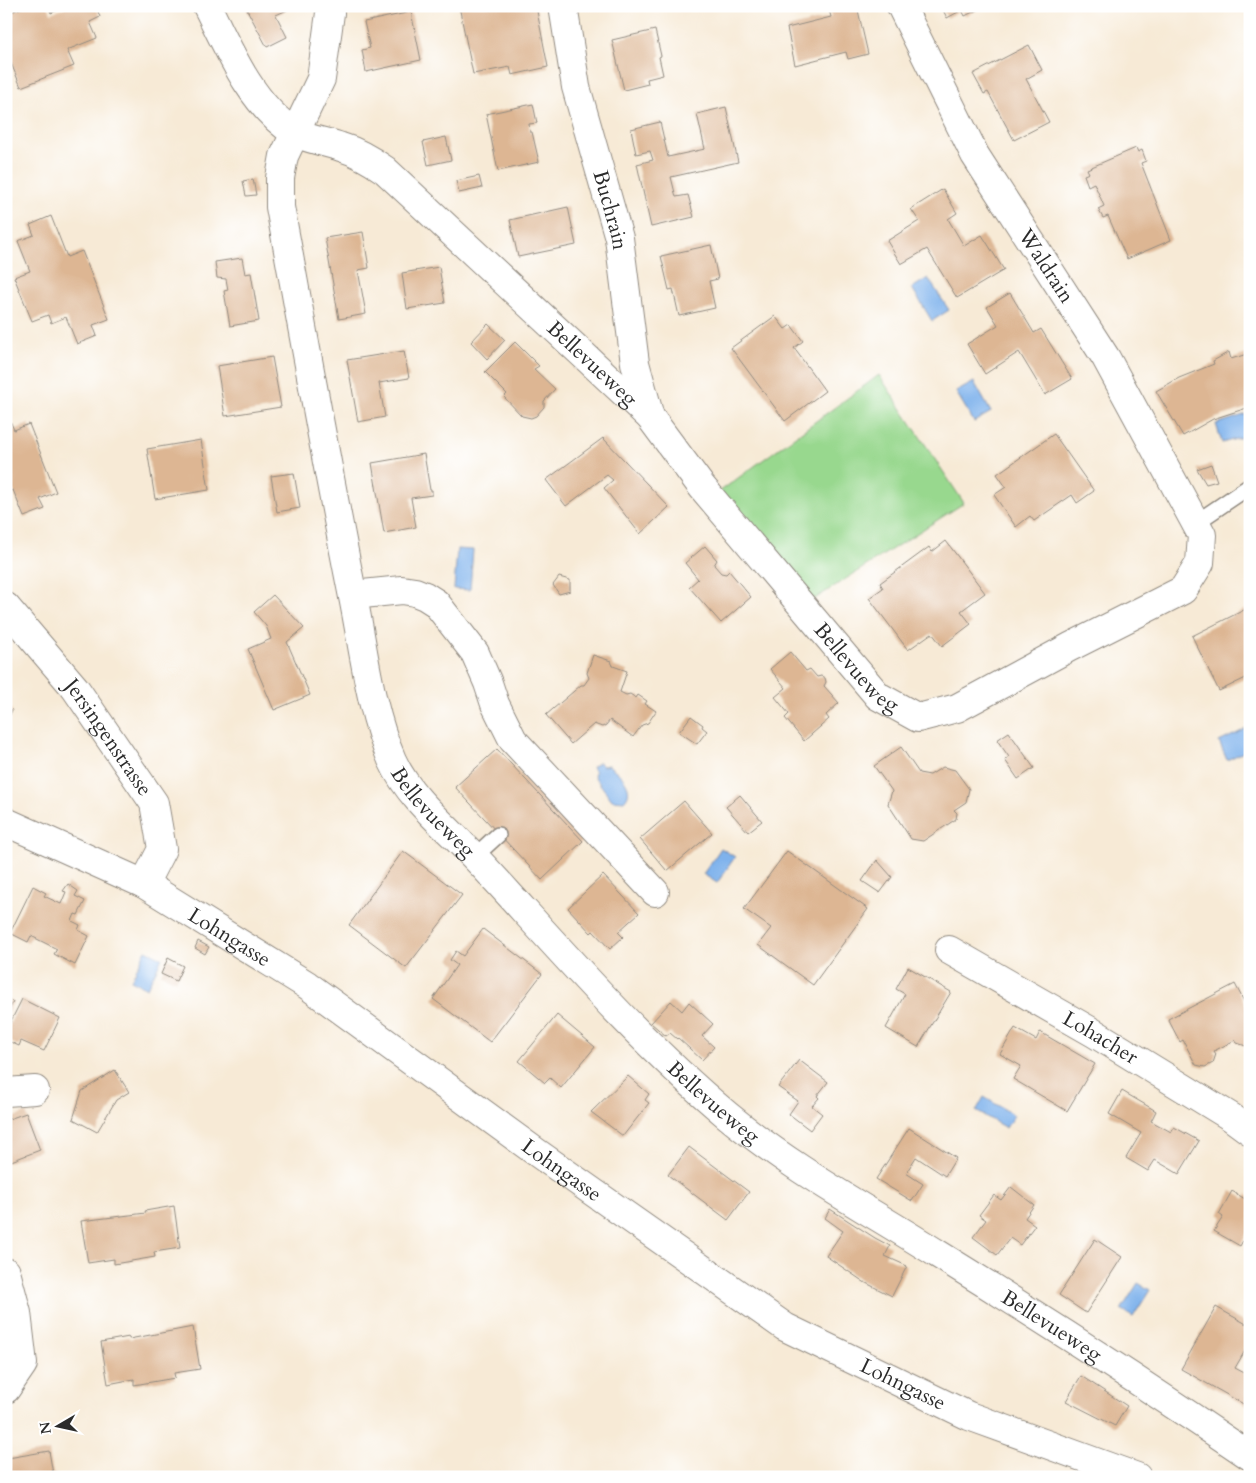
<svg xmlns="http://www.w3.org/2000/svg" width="1256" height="1483" font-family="Cardo,serif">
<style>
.green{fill:#98d88e;stroke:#62825c}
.water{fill:#7fb2ec;stroke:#556e8c}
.building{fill:#ddb693}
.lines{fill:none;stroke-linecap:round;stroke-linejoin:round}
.service-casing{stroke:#918a80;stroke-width:18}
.minor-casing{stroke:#918a80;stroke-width:30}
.service{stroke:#fff;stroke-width:15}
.minor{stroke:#fff;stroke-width:28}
.labels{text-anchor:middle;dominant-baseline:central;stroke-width:4.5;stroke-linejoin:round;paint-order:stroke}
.street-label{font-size:21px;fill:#2b2b2b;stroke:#fff}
</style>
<rect width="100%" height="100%" fill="#fff"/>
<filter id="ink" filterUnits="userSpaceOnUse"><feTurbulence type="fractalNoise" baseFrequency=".02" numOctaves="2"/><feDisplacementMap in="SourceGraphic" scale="10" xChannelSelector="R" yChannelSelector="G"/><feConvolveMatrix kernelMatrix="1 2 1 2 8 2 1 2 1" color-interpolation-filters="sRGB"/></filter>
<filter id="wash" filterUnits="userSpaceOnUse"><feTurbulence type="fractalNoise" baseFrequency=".0096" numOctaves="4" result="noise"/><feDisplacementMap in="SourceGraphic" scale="20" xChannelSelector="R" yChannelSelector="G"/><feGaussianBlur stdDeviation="1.12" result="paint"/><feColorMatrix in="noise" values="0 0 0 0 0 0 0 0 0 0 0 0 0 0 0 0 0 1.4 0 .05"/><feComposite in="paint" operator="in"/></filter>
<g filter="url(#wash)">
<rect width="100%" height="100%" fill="#f7ead6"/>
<polygon class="green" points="879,375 964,503 813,600 719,492"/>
<g class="water">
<polygon points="928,278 949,310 932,321 912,288"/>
<polygon points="974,382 991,412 974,422 956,392"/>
<polygon points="1250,413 1250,435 1222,443 1216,424"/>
<polygon points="457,549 473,550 470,590 454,589"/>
<polygon points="1250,727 1250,749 1227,760 1219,742"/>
<path d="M599,762L603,766L608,765C619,772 637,789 624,801L612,800L594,776L595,772L592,767Z"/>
<polygon points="721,848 735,857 717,883 703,874"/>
<polygon points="146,950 162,958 147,988 131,980"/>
<polygon points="984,1097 1014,1115 1006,1128 976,1111"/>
<polygon points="1138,1283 1150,1290 1133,1317 1121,1310"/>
</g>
<g id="blocks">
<g class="building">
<polygon points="26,6 48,6 51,13 68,6 96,6 100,17 90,22 97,38 67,50 74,66 21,87 8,56 6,57 6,14"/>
<polygon points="245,6 285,6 287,10 276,15 287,37 267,47"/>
<polygon points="459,6 536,6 548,67 512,75 510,67 473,74"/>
<polygon points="828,6 857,6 868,54 848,59 846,52 795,65 787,28 831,17"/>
<polygon points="941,6 985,6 965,16 962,10 947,18"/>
<polygon points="411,12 421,60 366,72 362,50 370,48 364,22"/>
<polygon points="655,30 661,56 659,57 663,75 647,79 648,84 624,90 612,40"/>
<polygon points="1029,45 1042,70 1026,79 1049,122 1014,140 988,92 984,94 973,74"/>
<polygon points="533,104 537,123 529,124 530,132 532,132 539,162 498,171 486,114"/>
<polygon points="726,107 738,162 671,177 676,197 688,195 694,217 651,227 637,164 653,160 650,151 636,154 631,129 660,122 668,157 705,149 697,114"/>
<polygon points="446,137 451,160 428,165 423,142"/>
<polygon points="1136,148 1138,152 1142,150 1146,161 1141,163 1171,240 1127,259 1108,216 1103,218 1098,209 1104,206 1094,183 1088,186 1084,175 1089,173 1087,169"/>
<polygon points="479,176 482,188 459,193 456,181"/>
<polygon points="253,179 256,195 246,196 243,181"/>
<polygon points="943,189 957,213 948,219 964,246 982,235 1004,270 957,298 927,249 901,264 887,241 919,221 911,209"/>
<polygon points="568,207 576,245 518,257 510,220"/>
<polygon points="51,216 67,257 82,251 109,319 93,325 97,336 77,344 66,317 51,323 48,315 32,321 14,277 30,271 18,241 34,235 30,225"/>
<polygon points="363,232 369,268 358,270 366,314 339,319 325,238"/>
<polygon points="711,245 718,279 709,281 715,308 679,316 673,289 669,290 661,256"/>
<polygon points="242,258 245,274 251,273 259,321 230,326 224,291 228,290 226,279 217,278 215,262"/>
<polygon points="439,267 445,303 407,309 402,273"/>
<polygon points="1010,293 1034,333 1041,329 1072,379 1045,395 1019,352 985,374 967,344 998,325 987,307"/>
<polygon points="775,316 785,329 791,325 803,341 794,348 825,391 785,421 731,348"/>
<polygon points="488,324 505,340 487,359 471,342"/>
<polygon points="515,342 539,366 534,369 555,389 544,401 544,407 536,416 531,418 522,416 504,397 507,394 485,372"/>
<polygon points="404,351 409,378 379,383 385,417 358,422 347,360"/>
<polygon points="1229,352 1231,359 1247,354 1250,362 1250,407 1213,419 1183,436 1156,391 1179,378 1214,364 1213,361"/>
<polygon points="272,357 281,407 225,416 217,366"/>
<polygon points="6,411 14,430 29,424 56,492 40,499 45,509 24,517 13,490 6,493"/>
<polygon points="1054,434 1094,491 1077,503 1072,495 1034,521 1030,516 1016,527 994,495 1006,487 997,474"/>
<polygon points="603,438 669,507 640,534 604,488 613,480 607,475 566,506 546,480"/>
<polygon points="201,440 209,490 155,499 147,449"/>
<polygon points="424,454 430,490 432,490 432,495 411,498 416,527 384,533 372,463"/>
<polygon points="1211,464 1217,481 1206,484 1197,469"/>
<polygon points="294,473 300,508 277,512 271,476"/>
<polygon points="946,541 985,593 961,611 971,624 942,646 932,633 908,650 869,598 883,588 880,583 929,547 932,552"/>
<polygon points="705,546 717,560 714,565 721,573 726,574 729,571 751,597 721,623 689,587 698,579 685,563"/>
<polygon points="559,577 570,580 570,591 559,594 553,585"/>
<polygon points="273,595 304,628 287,642 310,695 274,710 248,649 271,639 266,626 254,612"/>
<polygon points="1246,609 1250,609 1250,676 1219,691 1192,636"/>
<polygon points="790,652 806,671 810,669 817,677 821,676 825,678 826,682 824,686 839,703 826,715 829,719 804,741 785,718 789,714 775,697 786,688 770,669"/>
<polygon points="593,655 611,661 613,666 627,671 620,692 626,695 630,694 636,698 638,695 647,701 645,704 656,711 648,723 642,725 633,737 610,720 606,725 602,727 594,724 571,744 546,715 581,685 584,685 589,678 587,673"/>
<polygon points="6,708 12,710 6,724"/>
<polygon points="691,716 703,725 702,727 707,731 697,744 679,732"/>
<polygon points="1009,732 1034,768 1018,779 1005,760 1009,757 997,740"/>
<polygon points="901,747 919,773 930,775 943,767 955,770 969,789 966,802 954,810 957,813 956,819 923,841 911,839 888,804 892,791 874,766"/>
<polygon points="497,749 583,841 542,880 455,787"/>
<polygon points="740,795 762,821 748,832 726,807"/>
<polygon points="684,801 712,833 667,871 640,839"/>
<polygon points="403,851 462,895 406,968 349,925"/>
<polygon points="787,851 868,909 813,985 758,945 771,928 744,909"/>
<polygon points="877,860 892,877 880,893 862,881"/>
<polygon points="603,875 639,913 618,932 623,937 610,949 593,931 591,933 568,908"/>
<polygon points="68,884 78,891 75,896 85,901 78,915 75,914 72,921 80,925 78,930 89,936 75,965 54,954 57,949 31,936 28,942 10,933 33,886 46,893 44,896 61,904 66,892 63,891"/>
<polygon points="483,929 542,974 490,1042 433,999 457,965 450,960 456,951 463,956"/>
<polygon points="198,941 209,947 205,954 195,948"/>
<polygon points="168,958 183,966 176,981 161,974"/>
<polygon points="908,967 951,992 918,1047 886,1028 905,994 896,989"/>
<polygon points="1235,984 1250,1013 1250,1044 1246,1046 1237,1043 1235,1040 1214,1051 1216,1054 1213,1063 1205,1067 1196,1065 1183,1040 1180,1042 1168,1019"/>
<polygon points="6,998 13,1002 6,1016"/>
<polygon points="22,999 60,1018 44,1051 21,1041 19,1046 6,1040 6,1031"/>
<polygon points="671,1001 682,1011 689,1002 713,1024 702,1036 714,1047 702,1060 678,1038 677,1039 670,1033 666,1036 651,1023"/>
<polygon points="557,1015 595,1047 561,1088 550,1078 545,1083 519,1061"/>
<polygon points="1015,1028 1036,1040 1040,1032 1095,1064 1067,1111 1013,1079 1021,1066 1000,1054"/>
<polygon points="799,1060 828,1082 817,1096 819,1098 812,1106 822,1114 810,1130 789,1114 798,1101 778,1087"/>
<polygon points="115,1070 129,1092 116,1100 97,1132 73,1119 82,1091"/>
<polygon points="628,1076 649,1094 645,1100 649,1103 623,1136 591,1112"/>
<polygon points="1122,1091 1156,1111 1151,1121 1171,1132 1174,1127 1199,1141 1179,1174 1155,1160 1148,1171 1126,1158 1141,1133 1109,1114"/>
<polygon points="26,1113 40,1150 6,1163 6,1120"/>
<polygon points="909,1128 956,1158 945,1176 916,1157 906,1173 923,1184 912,1201 876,1179"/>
<polygon points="689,1147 749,1192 728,1220 668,1175"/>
<polygon points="1011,1187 1034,1205 1025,1218 1035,1225 1020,1245 1010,1238 997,1255 973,1237 986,1220 979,1215 994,1195 1001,1200"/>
<polygon points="1232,1191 1245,1199 1248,1194 1250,1196 1250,1228 1240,1246 1214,1231 1223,1217 1219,1214"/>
<polygon points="174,1206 180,1248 154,1252 155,1257 114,1264 114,1259 88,1263 81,1221 146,1213 145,1211"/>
<polygon points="830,1209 875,1238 890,1246 885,1256 907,1266 892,1296 864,1282 826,1256 843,1231 825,1218"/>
<polygon points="1095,1239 1122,1257 1086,1313 1059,1295"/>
<polygon points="1216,1307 1250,1326 1250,1342 1235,1368 1250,1376 1250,1401 1247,1406 1181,1369"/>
<polygon points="193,1327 200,1369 174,1373 175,1378 134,1385 134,1379 108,1384 101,1342 129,1337 129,1339"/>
<polygon points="1081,1376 1127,1406 1115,1426 1066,1401"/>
<polygon points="49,1451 53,1474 57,1474 58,1477 11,1477 8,1458"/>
</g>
</g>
</g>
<g filter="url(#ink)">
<use href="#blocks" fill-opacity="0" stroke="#918a80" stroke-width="1"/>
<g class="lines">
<defs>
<g id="service">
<polyline points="1194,524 1250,486"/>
<polyline points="474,857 498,835"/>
</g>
<g id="minor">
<path id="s1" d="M207,6C228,48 252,106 294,132C306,139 327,142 341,147C358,152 371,160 385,170L650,417L702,487L878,696L918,718L957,708L1070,647L1183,590L1200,563L1202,535L1106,358L975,155L901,6"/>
<path id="s2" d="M329,6L330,13L321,79L284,156L280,178V207C304,337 327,467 353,597C364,651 370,710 392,760C406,791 432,815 456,838C474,856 491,874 508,893C578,970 647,1048 727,1115C792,1169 867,1209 938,1254C1043,1319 1147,1386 1250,1456"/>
<path id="s3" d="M563,6L576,87L619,238L635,363L650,417"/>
<polyline points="353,595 402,590 415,592 425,596 436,603 475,653 488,683 495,704 513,740 655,892"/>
<path id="s4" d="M6,607L75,688L154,803L162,849L144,884"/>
<path id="s5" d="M6,822L144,884L307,985L536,1152L785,1327L969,1416L1137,1477"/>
<path id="s6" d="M949,950L1094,1033L1231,1117L1250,1131"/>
<polyline points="6,1092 35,1090"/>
<polyline points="6,1272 17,1313 23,1364 6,1389"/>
</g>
</defs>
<use href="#service" class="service-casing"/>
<use href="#minor" class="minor-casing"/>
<use href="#service" class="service"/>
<use href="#minor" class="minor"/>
</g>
</g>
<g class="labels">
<g class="street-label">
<text stroke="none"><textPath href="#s3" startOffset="210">Buchrain</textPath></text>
<text transform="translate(1046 266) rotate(57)">Waldrain</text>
<text stroke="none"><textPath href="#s1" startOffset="538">Bellevueweg</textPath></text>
<text stroke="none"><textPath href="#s1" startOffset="942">Bellevueweg</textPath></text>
<text stroke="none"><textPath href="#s4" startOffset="166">Jersingenstrasse</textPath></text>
<text stroke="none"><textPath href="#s2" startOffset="842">Bellevueweg</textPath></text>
<text stroke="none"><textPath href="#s5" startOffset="252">Lohngasse</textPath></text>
<text stroke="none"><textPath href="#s6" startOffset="175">Lohacher</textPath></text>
<text stroke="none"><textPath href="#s2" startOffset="1246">Bellevueweg</textPath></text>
<text stroke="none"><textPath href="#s5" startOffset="658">Lohngasse</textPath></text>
<text stroke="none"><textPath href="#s2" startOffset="1652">Bellevueweg</textPath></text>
<text stroke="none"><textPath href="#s5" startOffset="1062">Lohngasse</textPath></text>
</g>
</g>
<rect width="1256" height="1483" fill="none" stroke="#fff" stroke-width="25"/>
<g transform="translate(58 1426) rotate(261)" stroke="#ffffff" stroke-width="4" paint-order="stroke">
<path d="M0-4L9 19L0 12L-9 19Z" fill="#2b2b2b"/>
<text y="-8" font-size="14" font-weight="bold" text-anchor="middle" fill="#2b2b2b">N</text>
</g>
</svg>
